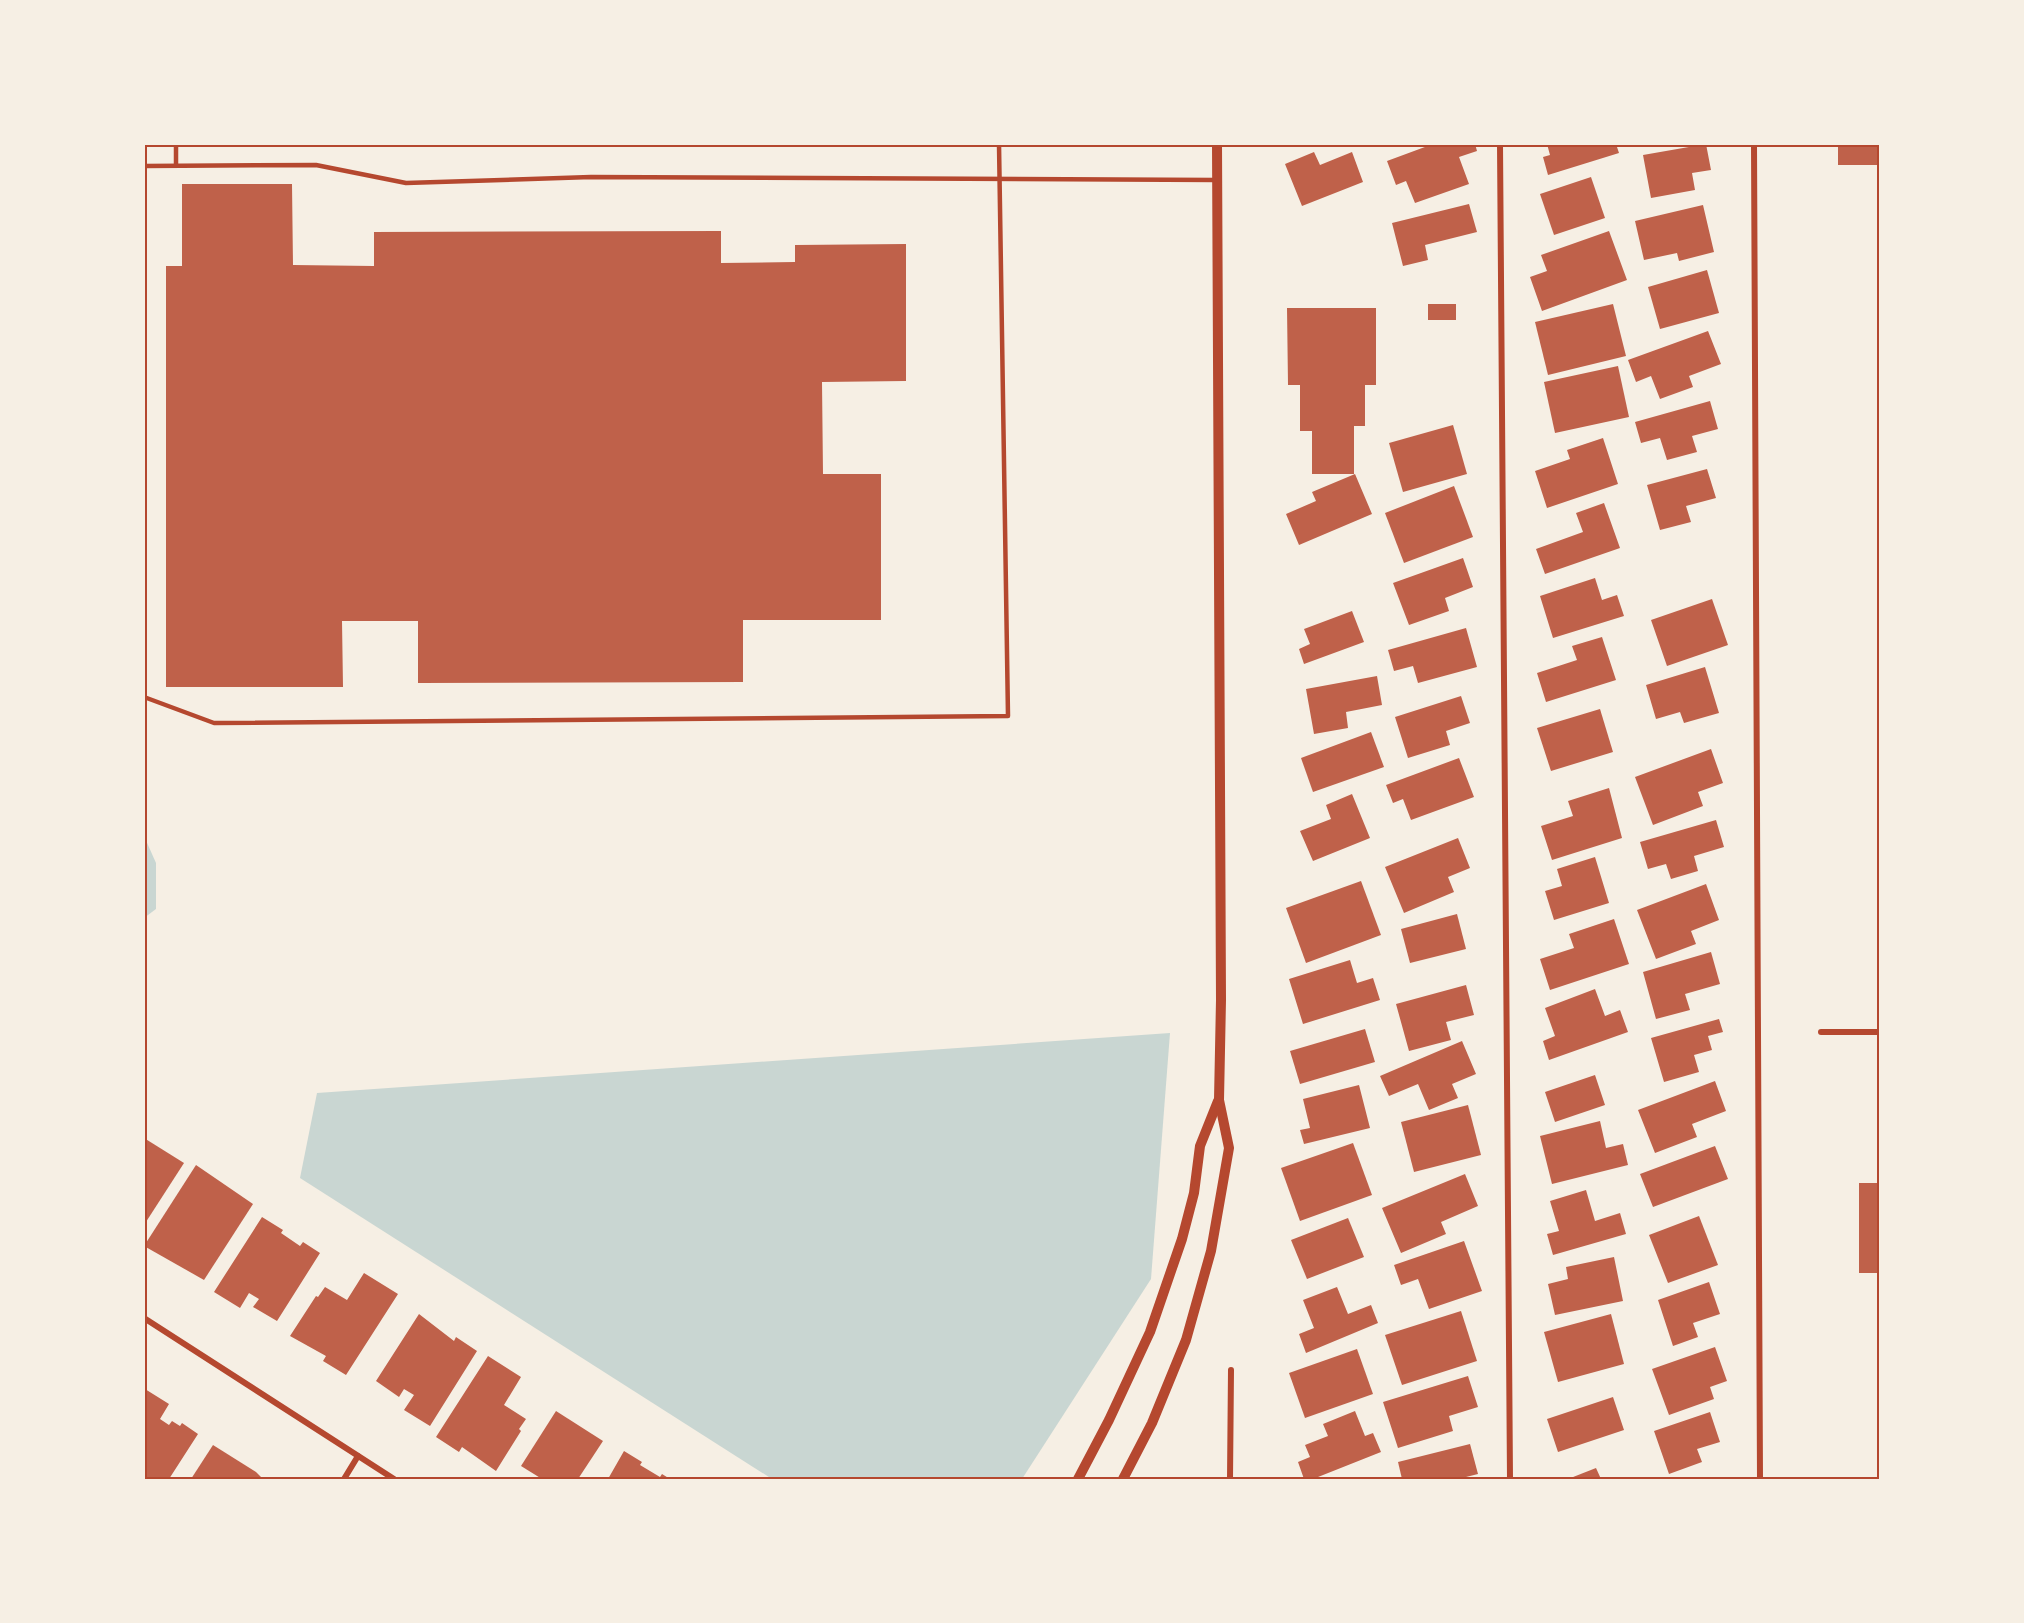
<svg xmlns="http://www.w3.org/2000/svg" width="2024" height="1623" font-family="'Titillium Web',sans-serif">
<style>
.water{fill:#c9d6d2}
.building{fill:#bf614a}
.lines{fill:none;stroke-linecap:round;stroke-linejoin:round}
.service{stroke:#b5482f;stroke-width:4.5}
.minor{stroke:#b5482f;stroke-width:6}
.tertiary{stroke:#b5482f;stroke-width:10}
.neatline{fill:none;stroke:#b5482f;stroke-width:2}
</style>
<rect width="100%" height="100%" fill="#f6efe4"/>
<g class="water">
<polygon points="144,836 156,863 156,909 144,918"/>
<polygon points="1170,1033 1151,1279 1022,1479 772,1479 300,1178 317,1093"/>
</g>
<g class="building">
<polygon points="1433,144 1475,144 1477,151 1459,157 1469,184 1415,203 1406,181 1396,185 1387,161"/>
<polygon points="1547,144 1616,144 1619,153 1548,175 1543,157 1550,155"/>
<polygon points="1706,144 1711,170 1692,173 1695,190 1651,198 1643,155"/>
<rect x="1838" y="144" width="42" height="21"/>
<polygon points="1314,152 1320,165 1352,152 1363,182 1302,206 1285,164"/>
<polygon points="1591,177 1605,218 1554,235 1540,194"/>
<polygon points="182,184 292,184 293,265 374,266 374,232 721,231 721,263 795,262 795,245 906,244 906,381 822,382 823,474 881,474 881,620 743,620 743,682 418,683 418,621 342,621 343,687 166,687 166,266 182,266"/>
<polygon points="1469,204 1477,232 1425,245 1428,260 1403,266 1392,223"/>
<polygon points="1703,205 1714,252 1679,261 1677,253 1644,260 1635,221"/>
<polygon points="1609,231 1627,280 1542,311 1530,277 1547,271 1541,255"/>
<polygon points="1707,270 1719,313 1660,329 1648,287"/>
<rect x="1428" y="304" width="28" height="16"/>
<polygon points="1613,304 1626,356 1548,375 1535,322"/>
<polygon points="1287,308 1376,308 1376,385 1365,385 1365,426 1354,426 1354,474 1312,474 1312,431 1300,431 1300,385 1288,385"/>
<polygon points="1708,331 1721,364 1689,376 1693,387 1660,399 1651,376 1636,382 1628,360"/>
<polygon points="1618,366 1629,417 1555,433 1544,382"/>
<polygon points="1710,401 1718,429 1692,436 1697,452 1667,460 1660,438 1641,443 1635,422"/>
<polygon points="1453,425 1467,474 1403,492 1389,443"/>
<polygon points="1603,438 1618,484 1547,508 1535,471 1570,459 1567,450"/>
<polygon points="1707,469 1716,498 1686,506 1691,522 1660,530 1647,485"/>
<polygon points="1355,474 1372,514 1299,545 1286,514 1316,501 1312,492"/>
<polygon points="1454,486 1473,537 1404,563 1385,513"/>
<polygon points="1604,503 1620,548 1545,574 1536,549 1583,532 1576,513"/>
<polygon points="1463,558 1473,587 1445,598 1449,611 1409,625 1393,583"/>
<polygon points="1595,578 1602,600 1617,595 1624,616 1553,638 1540,596"/>
<polygon points="1712,599 1728,645 1667,666 1651,620"/>
<polygon points="1352,611 1364,642 1304,664 1299,649 1310,644 1304,629"/>
<polygon points="1466,628 1477,667 1418,683 1413,666 1394,671 1388,650"/>
<polygon points="1602,637 1616,680 1546,702 1537,673 1577,660 1572,646"/>
<polygon points="1705,667 1719,713 1684,723 1680,712 1656,719 1646,685"/>
<polygon points="1377,676 1382,705 1346,712 1348,728 1314,734 1306,689"/>
<polygon points="1461,696 1470,723 1446,731 1450,745 1408,758 1395,717"/>
<polygon points="1600,709 1613,752 1551,771 1537,728"/>
<polygon points="1371,732 1384,767 1313,792 1301,758"/>
<polygon points="1711,749 1723,783 1698,792 1703,806 1653,825 1635,777"/>
<polygon points="1459,758 1474,797 1411,820 1403,799 1393,803 1386,785"/>
<polygon points="1609,788 1622,838 1552,860 1541,826 1573,816 1568,801"/>
<polygon points="1352,794 1370,838 1313,861 1300,831 1331,819 1326,805"/>
<polygon points="1716,820 1724,847 1694,856 1698,871 1671,879 1666,864 1648,869 1640,842"/>
<polygon points="1458,838 1470,868 1448,877 1454,892 1404,913 1385,867"/>
<polygon points="1595,857 1609,903 1554,920 1545,891 1562,886 1557,869"/>
<polygon points="1361,881 1381,935 1306,963 1286,908"/>
<polygon points="1706,884 1719,920 1691,931 1696,944 1656,959 1637,910"/>
<polygon points="1457,914 1466,949 1410,963 1401,929"/>
<polygon points="1614,919 1629,964 1550,990 1540,959 1574,948 1569,934"/>
<polygon points="1711,952 1720,984 1685,994 1690,1010 1656,1019 1643,972"/>
<polygon points="1350,960 1357,983 1373,978 1380,1000 1303,1024 1289,979"/>
<polygon points="1466,985 1474,1015 1446,1022 1451,1040 1409,1051 1396,1004"/>
<polygon points="1595,989 1605,1016 1620,1010 1628,1032 1549,1060 1543,1041 1555,1036 1545,1008"/>
<polygon points="1719,1019 1723,1032 1708,1036 1712,1050 1694,1055 1699,1072 1664,1082 1651,1038"/>
<polygon points="1365,1029 1375,1062 1300,1084 1290,1051"/>
<polygon points="1462,1041 1476,1074 1452,1084 1458,1098 1429,1110 1418,1084 1389,1096 1380,1076"/>
<polygon points="1595,1075 1605,1105 1555,1122 1545,1092"/>
<polygon points="1715,1081 1726,1111 1692,1124 1697,1137 1655,1153 1638,1110"/>
<polygon points="1359,1085 1370,1128 1304,1144 1300,1130 1310,1128 1303,1099"/>
<polygon points="1468,1105 1481,1155 1414,1172 1401,1122"/>
<polygon points="1600,1121 1606,1148 1623,1144 1628,1165 1552,1184 1540,1136"/>
<polygon points="144,1138 184,1163 144,1225"/>
<polygon points="1353,1143 1372,1195 1300,1221 1281,1168"/>
<polygon points="1715,1146 1728,1179 1653,1207 1640,1174"/>
<polygon points="196,1165 253,1204 204,1280 144,1246"/>
<polygon points="1465,1174 1478,1206 1441,1222 1446,1234 1401,1253 1382,1208"/>
<rect x="1859" y="1183" width="21" height="90"/>
<polygon points="1586,1190 1595,1221 1620,1213 1626,1234 1553,1255 1547,1234 1559,1231 1550,1201"/>
<polygon points="1699,1216 1718,1265 1668,1283 1649,1235"/>
<polygon points="262,1217 283,1230 281,1233 300,1246 303,1242 320,1253 277,1321 253,1307 259,1299 249,1293 240,1308 214,1292"/>
<polygon points="1348,1218 1364,1257 1307,1279 1291,1240"/>
<polygon points="1464,1241 1482,1291 1429,1309 1418,1279 1401,1285 1394,1265"/>
<polygon points="1614,1257 1623,1301 1555,1315 1548,1284 1568,1279 1566,1267"/>
<polygon points="364,1273 398,1294 346,1375 323,1361 326,1356 290,1336 316,1296 318,1297 325,1287 347,1300"/>
<polygon points="1709,1282 1720,1314 1693,1323 1698,1337 1673,1346 1658,1300"/>
<polygon points="1337,1287 1348,1314 1371,1305 1378,1323 1306,1353 1299,1334 1314,1328 1303,1300"/>
<polygon points="1461,1311 1477,1361 1402,1385 1385,1335"/>
<polygon points="419,1314 454,1341 456,1337 477,1351 430,1426 404,1410 414,1395 404,1389 399,1397 376,1381"/>
<polygon points="1611,1314 1624,1364 1558,1382 1544,1332"/>
<polygon points="1715,1347 1727,1381 1710,1387 1714,1399 1669,1415 1652,1369"/>
<polygon points="1357,1349 1373,1394 1305,1418 1289,1373"/>
<polygon points="488,1356 521,1377 504,1405 526,1419 519,1429 521,1431 496,1471 462,1447 459,1452 436,1437"/>
<polygon points="1468,1376 1478,1407 1449,1416 1453,1431 1398,1448 1383,1402"/>
<polygon points="145,1389 169,1404 160,1419 169,1425 172,1421 180,1426 182,1423 198,1434 169,1479 144,1479"/>
<polygon points="1613,1397 1624,1430 1558,1452 1547,1419"/>
<polygon points="556,1411 603,1441 578,1479 542,1479 521,1466"/>
<polygon points="1355,1411 1365,1436 1373,1433 1381,1452 1313,1479 1304,1479 1298,1462 1310,1457 1305,1445 1328,1436 1323,1424"/>
<polygon points="1710,1412 1720,1442 1697,1449 1702,1462 1669,1474 1654,1431"/>
<polygon points="1470,1444 1478,1474 1458,1479 1402,1479 1398,1462"/>
<polygon points="213,1445 256,1472 263,1479 191,1479"/>
<polygon points="624,1451 642,1462 640,1465 660,1477 662,1474 670,1479 608,1479"/>
<polygon points="1596,1468 1601,1479 1568,1479"/>
</g>
<g class="lines">
<g class="service">
<polyline points="176,165 176,144"/>
<polyline points="144,166 316,165 406,183 591,177 1216,180"/>
<polyline points="144,697 214,723 1008,716 999,144"/>
</g>
<g class="minor">
<polyline points="1500,144 1510,1479"/>
<polyline points="1754,144 1760,1479"/>
<polyline points="1821,1032 1880,1032"/>
<polyline points="144,1318 394,1479"/>
<polyline points="344,1479 358,1456"/>
<polyline points="1230,1479 1231,1370"/>
</g>
<g class="tertiary">
<polyline points="1078,1479 1109,1420 1150,1332 1182,1239 1194,1193 1200,1146 1218,1101"/>
<polyline points="1123,1479 1152,1423 1186,1340 1211,1251 1229,1148 1219,1100 1221,1000 1217,144"/>
</g>
</g>
<rect width="2024" height="1623" fill="none" stroke="#f6efe4" stroke-width="291"/>
<rect x="146" y="146" width="1732" height="1332" class="neatline"/>
</svg>
